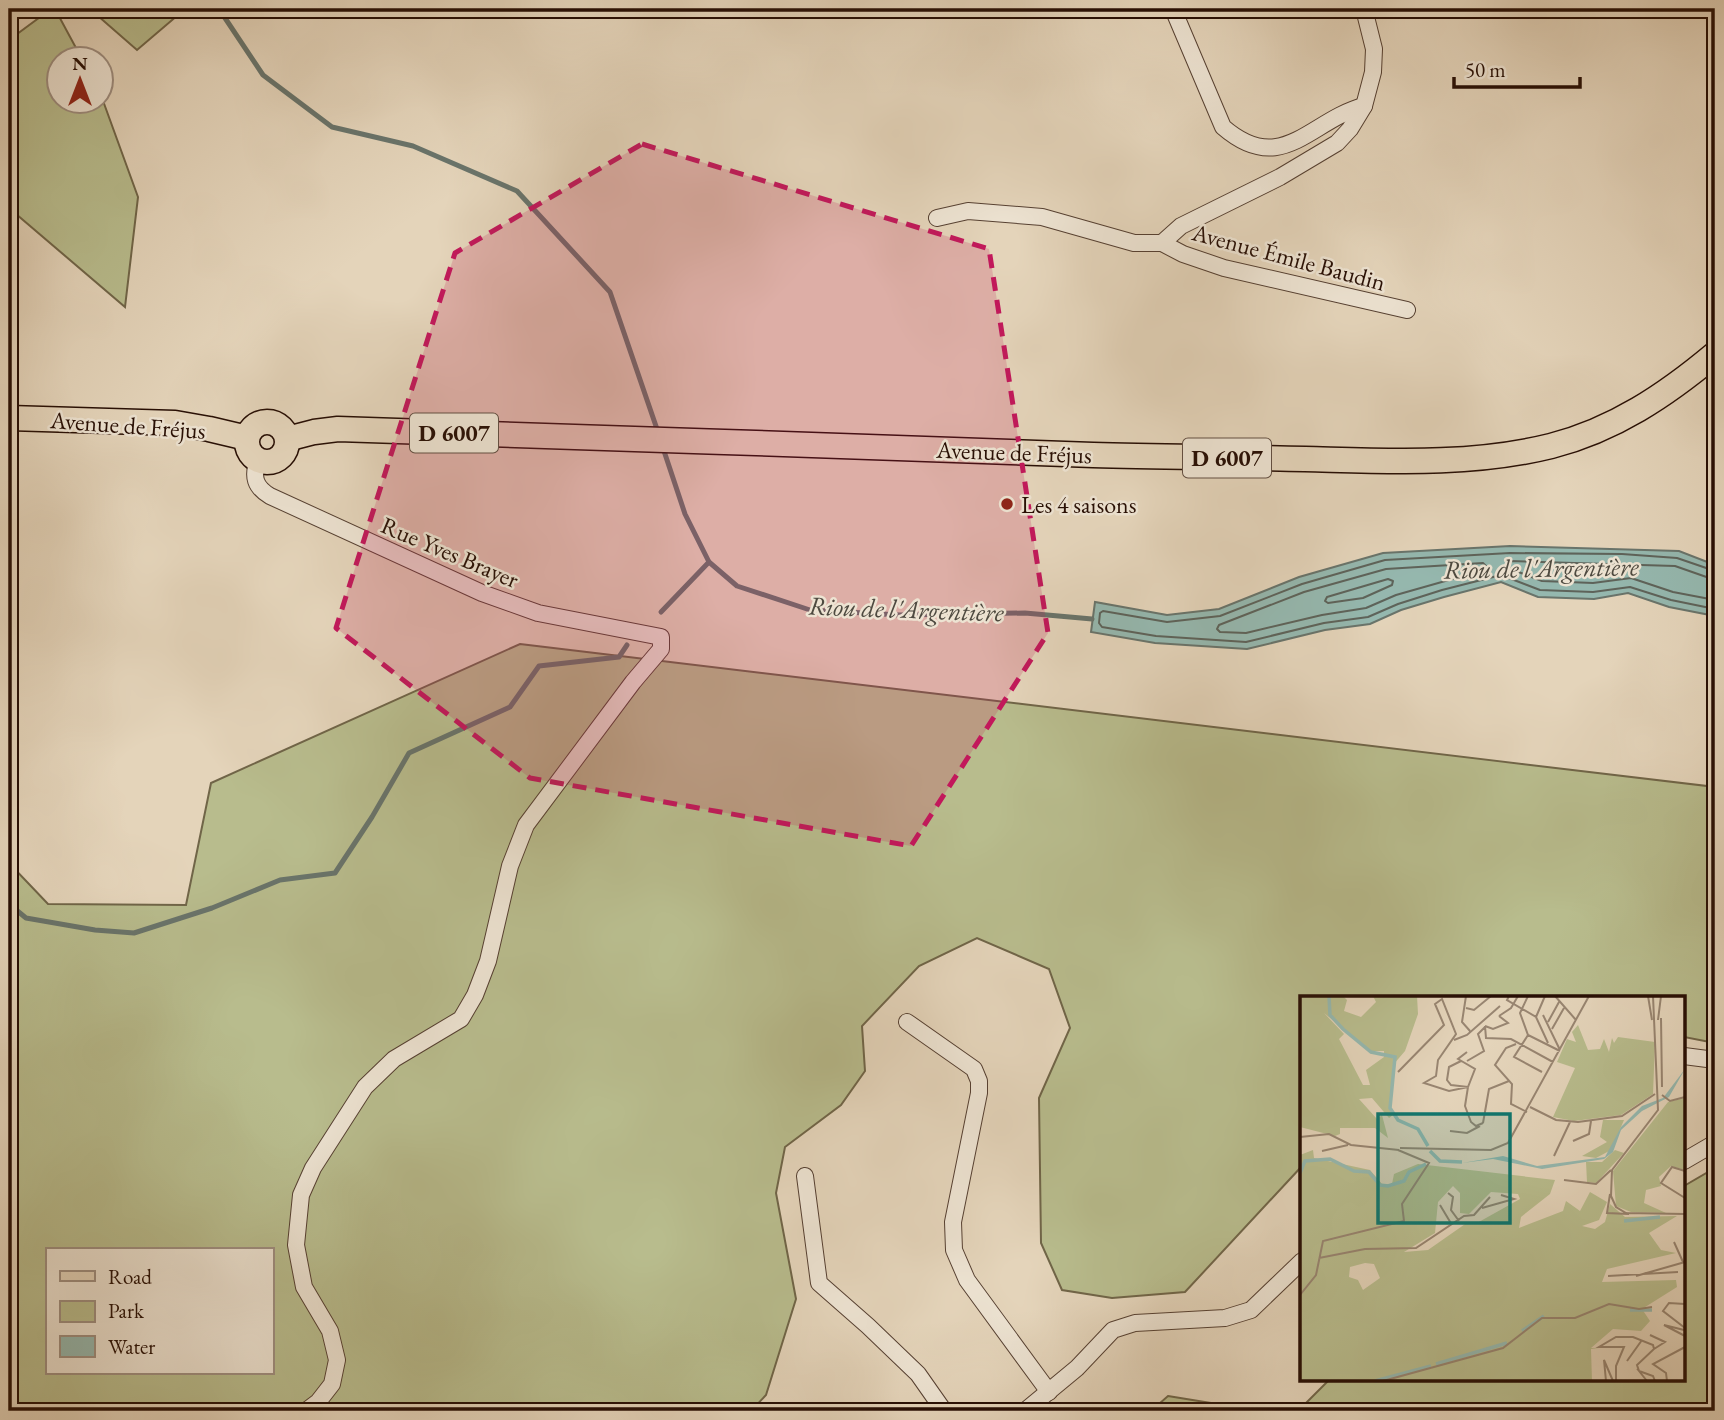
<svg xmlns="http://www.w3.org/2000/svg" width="1724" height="1420" font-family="'EB Garamond',serif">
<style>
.green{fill:#b8bc8d;stroke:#706548;stroke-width:2;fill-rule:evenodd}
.water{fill:#95b8af;stroke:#69746b;stroke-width:2}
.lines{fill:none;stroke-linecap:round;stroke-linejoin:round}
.shore{stroke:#5e635a;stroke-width:2}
.stream{stroke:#69746b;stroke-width:5}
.minor-casing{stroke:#564032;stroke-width:18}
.primary-casing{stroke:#270e04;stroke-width:27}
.minor{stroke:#ede3d2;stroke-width:16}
.primary{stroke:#e4d4ba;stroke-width:24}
.marked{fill:#c2185b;fill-opacity:0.2;stroke:#c2185b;stroke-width:5;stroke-dasharray:14 9;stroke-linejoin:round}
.poi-dot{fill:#8f2418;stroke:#ede3d2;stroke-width:2.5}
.labels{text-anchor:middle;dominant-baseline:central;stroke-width:5;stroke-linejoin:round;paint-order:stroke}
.shield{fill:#ede3d2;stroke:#624e42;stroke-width:2}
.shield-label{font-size:23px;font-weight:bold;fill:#270e04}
.street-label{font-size:24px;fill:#270e04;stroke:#ede3d2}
.poi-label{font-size:24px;fill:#270e04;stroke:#ede3d2;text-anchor:start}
.water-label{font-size:26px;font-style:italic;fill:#4e4a40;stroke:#ede3d2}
.inset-river{fill:none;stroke:#95b8af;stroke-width:3.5}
.inset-road{fill:none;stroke:#988571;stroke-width:2}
.view{fill:#0f766e;fill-opacity:0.15;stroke:#0f766e;stroke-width:3.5}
.inset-edge{fill:none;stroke:#270e04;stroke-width:3.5}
</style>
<rect width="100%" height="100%" fill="#e4d4ba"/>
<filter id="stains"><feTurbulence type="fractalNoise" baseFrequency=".00286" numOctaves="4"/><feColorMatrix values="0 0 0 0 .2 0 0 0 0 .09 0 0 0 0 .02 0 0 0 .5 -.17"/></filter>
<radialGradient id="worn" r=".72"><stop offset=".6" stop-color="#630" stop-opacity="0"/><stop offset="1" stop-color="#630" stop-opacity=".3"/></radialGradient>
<g class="green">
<polygon points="51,9 55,9 82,59 60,60 60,102 102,102 102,98 138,197 125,307 9,208 9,40"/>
<polygon points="90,9 185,9 137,50"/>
<path d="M520,644L1715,787V1043L1684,1037V998H1302V1166L1185,1292L1112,1298L1062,1290L1041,1243L1039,1098L1070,1028L1049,969L977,938L919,966L862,1026L865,1071L841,1105L785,1147L776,1193L796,1299L766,1395L751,1411H9V863L48,904L186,905L211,783ZM47,1250H271V1373H47Z"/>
<polygon points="1715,1168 1715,1411 1298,1411 1329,1380 1684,1380 1684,1186"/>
<polygon points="1168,1396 1260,1411 1151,1411"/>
</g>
<polygon class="water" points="1510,546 1679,551 1715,565 1715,616 1669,607 1628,593 1594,599 1538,597 1501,582 1444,597 1401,610 1370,624 1325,630 1247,649 1155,643 1091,632 1095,602 1167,615 1219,609 1299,577 1383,553"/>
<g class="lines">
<g class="shore">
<polygon points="1483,563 1486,566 1484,570 1396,595 1366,608 1322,615 1246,633 1220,632 1217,629 1219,625 1304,592 1386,569"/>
<polyline points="1715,571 1677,558 1622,554 1510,553 1385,560 1302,584 1220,616 1167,622 1103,611 1100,613 1099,623 1102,627 1156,636 1246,642 1324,623 1368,617 1398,604 1442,590 1501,575 1540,590 1593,592 1630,587 1671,600 1715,609"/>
<polygon points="1388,579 1393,581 1392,585 1363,598 1328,603 1325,601 1327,597"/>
<polyline points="1715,580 1675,566 1510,561 1506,565 1508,568 1542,581 1593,583 1631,578 1673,592 1715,600"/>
</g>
<g class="stream">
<polyline points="219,9 263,75 332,127 413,146 517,191 610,292 658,432"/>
<polyline points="663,448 685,514 709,562 737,586 810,610 900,615 1025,613 1092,619"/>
<polyline points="661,612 709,562"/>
<polyline points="9,904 26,918 95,930 134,933 212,908 280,880 335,873 372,817 409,753 510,707 539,666 619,657 627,645"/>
</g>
<defs>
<g id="minor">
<path d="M1173,9L1223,127C1282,178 1310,120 1364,106"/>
<polyline points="937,218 968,211 1042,217 1134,243 1162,243 1181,226 1280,177 1337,143 1350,129 1364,106 1373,72 1374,49 1364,9"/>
<polyline points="1162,243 1183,254 1224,268 1407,310"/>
<path d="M258,460C252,477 255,487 270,496L482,593L538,613L661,637V649L633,682L526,825L510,866L488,961L475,995L461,1019L394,1059L365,1087L313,1168L301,1195L296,1245L304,1287L330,1331L337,1360L332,1384L318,1402L306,1411"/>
<polyline points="907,1022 974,1069 979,1081 979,1093 953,1222 954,1250 967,1280 1049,1392"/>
<polyline points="1684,1056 1715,1060"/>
<polyline points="1684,1161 1715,1143"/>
<polyline points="805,1176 819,1283 868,1326 918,1374 944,1411"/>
<polyline points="1025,1411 1077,1368 1113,1330 1135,1323 1225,1318 1251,1310 1302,1261"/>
</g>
<g id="primary">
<polyline points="9,418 175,423 209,429 247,438"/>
<circle cx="267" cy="442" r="20"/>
<path d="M287,439L314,432L338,429C590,437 841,446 1093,455C1163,457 1234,457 1305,459C1386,461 1470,466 1551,446C1614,430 1666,395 1715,354"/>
</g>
</defs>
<use href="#minor" class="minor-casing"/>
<use href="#primary" class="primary-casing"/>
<use href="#minor" class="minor"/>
<use href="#primary" class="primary"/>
</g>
<path class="marked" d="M642,144L989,249L1048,633L911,846L530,778L336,628L455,253Z"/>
<circle class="poi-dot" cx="1007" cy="504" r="7"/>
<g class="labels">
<g class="shield">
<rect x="410" y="413.5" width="88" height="39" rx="5"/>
<rect x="1183" y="438.5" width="88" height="39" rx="5"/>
</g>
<g class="shield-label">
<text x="454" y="433">D 6007</text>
<text x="1227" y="458">D 6007</text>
</g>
<g class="street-label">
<text transform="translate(1289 257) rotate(15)">Avenue Émile Baudin</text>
<text transform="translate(128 425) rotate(4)">Avenue de Fréjus</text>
<text transform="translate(1014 452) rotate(2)">Avenue de Fréjus</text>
<text transform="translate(450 552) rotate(23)">Rue Yves Brayer</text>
</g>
<g class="poi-label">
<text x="1021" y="504">Les 4 saisons</text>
</g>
<g class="water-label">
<text transform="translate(1541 568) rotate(-1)">Riou de l'Argentière</text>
<text transform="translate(906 609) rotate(2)">Riou de l'Argentière</text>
</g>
</g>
<g transform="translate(1300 996)">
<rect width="385" height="385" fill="#e4d4ba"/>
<path d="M0,0H43L47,4L44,15L61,21L76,6L73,0H117L118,18L105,55L93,69L89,113L93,119L89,122L72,102L59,103L77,123L82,119L88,142L75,132H40V138L35,140L0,131ZM24,17L71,55H84V61L66,74L70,89H63L39,43L44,38ZM278,29L288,54L300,53L304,43L309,56L312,42L314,47L318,41L355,46L353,98L321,119L274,125L253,121L275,72L257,66L267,43L276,46L272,36ZM385,102V174L371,170L359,181L361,190L346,194L344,207L366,217L331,216L316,210L313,175L368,106ZM303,124H324L311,154L296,162L282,160L307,146L300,141ZM13,154L14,162L70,174L82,188H92L94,178L118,168L255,184L250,198L221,221L219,232L263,215L266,205L280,215L290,196L307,206L299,224L282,230L295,233L305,226L310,208L325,221L377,220L349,237L361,254L376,257L307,273L302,286L376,284L377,291L342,313L350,325L341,335L313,333L291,352H299L291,353L292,385H0V159ZM153,190L160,197V217L169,218L191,196L218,198L220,203L177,227L168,226L128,254L104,256L135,237L138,206ZM65,267L74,268L80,282L63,294L58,284L49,281L50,271ZM315,154L324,157L296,187L287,186L286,166H302Z" fill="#b8bc8d" fill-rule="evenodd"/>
<path d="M385,73L369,101L342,115L321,134L313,156L304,163L242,173L193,163L162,167L203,160L237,170L305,161L321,131L342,110L363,102Z" fill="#95b8af"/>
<path class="inset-river" d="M29,0L30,19L43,33L71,56L95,61L90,112L98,124L118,133L128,150M130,155L140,165L162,166M0,177L5,165L30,163L54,175L69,176L80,189L88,190L104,185L109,176L126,168M324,225L360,221M330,314H352M222,335L244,320M136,368L207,347M75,385L131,370"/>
<path class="inset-road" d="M166,0L162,26L170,35M209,0L207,4L236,21L248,47M228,0L220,17L228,39L260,55M255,0L276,24M348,0L352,24M353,0L358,114L312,174L311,200L316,211L326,217L385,218M166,12L174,14L191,0M243,19L260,54M199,20L211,12L218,0M236,21L245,0M361,22L362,91M358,24L361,0M248,26L259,6M185,30L186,42L211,43L253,66M185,30L193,33L208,27L199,20M252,33L264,12M228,39L214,61L242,76M154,44L167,39L200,10M216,48L206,52L195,69L212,88L211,108L227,116M161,65L149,71L147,84L151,89L168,91L175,73L158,63L167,56M167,65L184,55L178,38L185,31M98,76L144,29L135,8L142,3L156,38L138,64L136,80L124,87L149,95L168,91L165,110L171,126L176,130L183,127M362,99L370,105L385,101M230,111L256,124L278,126L322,120L355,98M183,127L189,93L209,85M150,135L167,137L180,130M0,141L29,138L51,149L99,154M273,145L289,138L291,125M100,152L191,154L208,147L289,0M22,155L48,149M254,160L270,126M385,175L372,171L361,187L385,202M264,184L296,188L311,174M148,197L153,201L151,214L159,225M310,198L307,217L329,218M140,209L152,229M182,212L214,203L201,199M374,246L383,266M19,262L65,253L116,252L164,220L174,219L190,201M308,280L378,276M336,280L385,266M0,299L16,279L23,245L104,225L102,208L129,167L98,154M385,308L369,307L363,315L385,332M384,334L364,329L385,340M350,339L365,346L354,353M327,365L342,344M83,385L203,352L242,322H275L309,308L339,313L352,311M306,385L304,364L313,385M316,385V370L324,351H299L316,341H333L353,349L354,353L337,369L339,375M347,385L339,375L353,380L355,385M367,385L366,377L353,368L385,351"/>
<path class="view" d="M78,118H210V227H78Z"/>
<rect width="385" height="385" class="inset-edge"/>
</g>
<rect width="1724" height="1420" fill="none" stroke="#e4d4ba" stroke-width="35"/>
<rect x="10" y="10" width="1703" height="1399" fill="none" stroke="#270e04" stroke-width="3.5"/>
<rect x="18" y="18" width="1689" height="1385" fill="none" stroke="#270e04" stroke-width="2"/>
<rect x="46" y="1248" width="228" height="126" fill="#ede3d2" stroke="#9e8e80" stroke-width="2"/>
<rect x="60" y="1271" width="35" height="10" fill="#e4d4ba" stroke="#9e8e80" stroke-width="2"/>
<text x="108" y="1284" font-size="21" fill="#270e04">Road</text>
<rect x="60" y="1301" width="35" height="21" fill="#b8bc8d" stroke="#9e8e80" stroke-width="2"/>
<text x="108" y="1318" font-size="21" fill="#270e04">Park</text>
<rect x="60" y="1336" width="35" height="21" fill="#95b8af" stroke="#9e8e80" stroke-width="2"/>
<text x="108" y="1354" font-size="21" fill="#270e04">Water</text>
<g transform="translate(80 80)"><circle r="33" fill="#ede3d2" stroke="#9e8e80" stroke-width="2"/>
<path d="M0-5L12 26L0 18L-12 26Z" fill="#8f2418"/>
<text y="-10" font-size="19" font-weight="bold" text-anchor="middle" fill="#270e04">N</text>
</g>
<path d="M1454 77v10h126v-10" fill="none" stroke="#270e04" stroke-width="3.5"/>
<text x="1465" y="77" font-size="21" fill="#270e04" stroke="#ede3d2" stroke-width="5" paint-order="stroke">50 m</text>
<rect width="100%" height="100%" filter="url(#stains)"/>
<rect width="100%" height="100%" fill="url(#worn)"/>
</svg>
